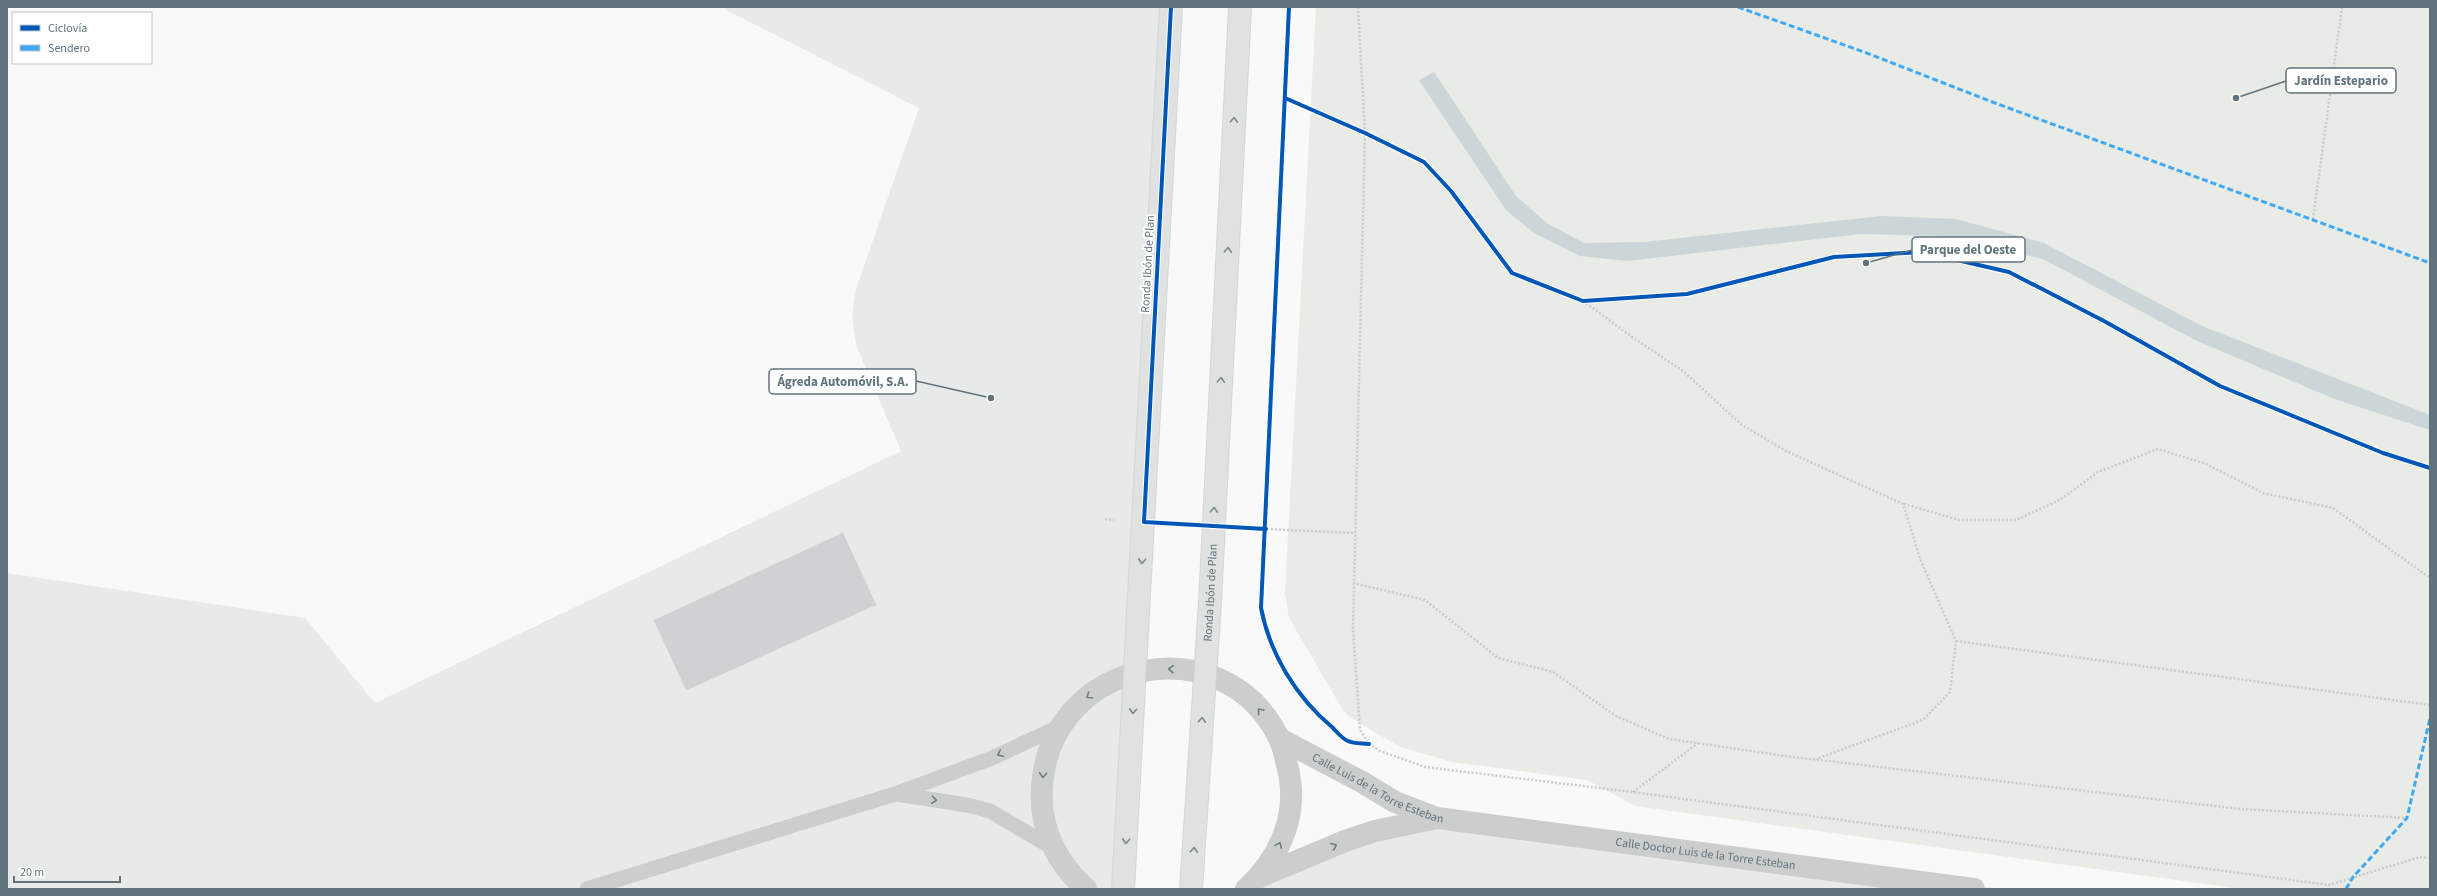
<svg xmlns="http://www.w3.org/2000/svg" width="2437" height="896" font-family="'Source Sans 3',sans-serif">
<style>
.built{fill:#e7eae9}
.green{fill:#e8ebe6}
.water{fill:#ccd6d8}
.building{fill:#cfd1d2;stroke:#e8e8e8}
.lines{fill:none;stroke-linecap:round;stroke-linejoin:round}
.secondary-casing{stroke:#d5d6d7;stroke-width:24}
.path{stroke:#cacbcc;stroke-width:2.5;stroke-dasharray:2 2;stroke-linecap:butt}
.lane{stroke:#cccece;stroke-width:15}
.street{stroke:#cccece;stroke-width:22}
.secondary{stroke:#e0e1e1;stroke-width:22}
.quiet{stroke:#3fa9f5;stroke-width:3;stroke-dasharray:6 3;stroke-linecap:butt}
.cycleway-casing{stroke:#fff;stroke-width:6}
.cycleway{stroke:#0057b8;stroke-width:4}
.oneway{stroke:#7a8a90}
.oneway2{stroke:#6c7d84}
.labels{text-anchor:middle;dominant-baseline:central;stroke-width:4;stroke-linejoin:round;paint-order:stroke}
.street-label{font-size:12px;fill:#61747c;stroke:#fff}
.leader{fill:none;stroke:#61747c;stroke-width:1.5}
.callout-dot{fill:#61747c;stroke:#fff;stroke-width:1.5}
.callout{fill:#fff;stroke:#61747c;stroke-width:1.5}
.callout-label{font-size:13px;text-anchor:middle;font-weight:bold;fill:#61747c}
</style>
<rect width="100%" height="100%" fill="#f9f9f9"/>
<g class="built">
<polygon points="725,7 1170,7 1123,889 7,889 7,573 305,618 375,703 901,451 856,345 852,315 856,289 919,108 724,9"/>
<polygon points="1486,821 2002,889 1244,889 1367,833"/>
</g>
<polygon class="green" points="1316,7 2430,7 2430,889 2242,889 1635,806 1587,780 1452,762 1400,747 1368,728 1347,715 1340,705 1289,618 1285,593"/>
<polygon class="water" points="1434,72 1516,196 1548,224 1584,243 1644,242 1881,216 1956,219 2044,243 2202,326 2430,415 2430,430 2337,400 2197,341 2043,259 1942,236 1861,234 1627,261 1580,256 1534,233 1506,210 1419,80"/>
<polygon class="building" points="843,532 877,605 686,691 653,620"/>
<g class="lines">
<defs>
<g id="secondary">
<polyline points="1123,889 1171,7"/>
<path id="s2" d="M1191,889L1210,602L1240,7"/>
</g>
</defs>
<use href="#secondary" class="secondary-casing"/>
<g class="path">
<polyline points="1358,7 1365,133 1353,629 1360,730 1369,744 1380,751 1425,767 1632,792 2329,885 2420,857 2430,858"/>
<polyline points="1285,98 1365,133 1424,162 1451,191 1512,273 1583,301 1687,294 1834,257 1922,252 2009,272 2104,321 2220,386 2383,453 2430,468"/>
<polyline points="2313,219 2342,7"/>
<polyline points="1583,301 1632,337 1683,371 1742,425 1786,451 1903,504 1921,561 1956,641 1950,692 1923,720 1816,759"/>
<polyline points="1904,504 1959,520 2016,520 2060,500 2098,472 2158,449 2206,464 2263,493 2333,508 2430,578"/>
<polyline points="1105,519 1114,520"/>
<polyline points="1243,528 1355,533"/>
<polyline points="1353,583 1425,600 1498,658 1553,672 1616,716 1669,739 1785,756 2240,809 2407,818"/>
<polyline points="1956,641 2430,705"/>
<polyline points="1633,792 1698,743"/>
</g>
<g class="lane">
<polyline points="896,794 967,805 990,811 1053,848"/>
<polyline points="587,889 895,794 992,758 1061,726"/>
</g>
<g class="street">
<path id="s1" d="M1280,739L1362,782L1395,802L1437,818L1974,889"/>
<polyline points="1259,877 1345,841 1375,831 1437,818"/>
<path d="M1086,889C1055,861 1039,828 1042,786C1051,658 1223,624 1279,738C1283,746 1285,756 1287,765C1300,812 1281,857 1246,889"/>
</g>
<use href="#secondary" class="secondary"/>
<g class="quiet">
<polyline points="1738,7 1864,52 1995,103 2430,263"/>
<polyline points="2346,889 2353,877 2407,818 2430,718"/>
</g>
<defs>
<g id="cycleway">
<polyline points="1171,7 1144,522 1266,529"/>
<path d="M1289,7L1261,608C1270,654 1296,697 1332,727C1336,731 1342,739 1348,741C1354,744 1363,743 1369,744"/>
<polyline points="1285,98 1365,133 1424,162 1451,191 1512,273 1583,301 1687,294 1834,257 1922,252 2009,272 2104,321 2220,386 2383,453 2430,468"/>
</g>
</defs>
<use href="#cycleway" class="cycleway-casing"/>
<use href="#cycleway" class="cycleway"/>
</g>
<defs><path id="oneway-chevron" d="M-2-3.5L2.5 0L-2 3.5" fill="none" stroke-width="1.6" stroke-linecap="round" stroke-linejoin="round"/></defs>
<g class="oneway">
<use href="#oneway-chevron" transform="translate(1234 120) rotate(-87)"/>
<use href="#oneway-chevron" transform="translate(1228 250) rotate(-87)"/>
<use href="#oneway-chevron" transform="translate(1221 380) rotate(-87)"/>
<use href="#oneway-chevron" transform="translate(1214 510) rotate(-87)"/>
<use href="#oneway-chevron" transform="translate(1142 561) rotate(93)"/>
<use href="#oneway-chevron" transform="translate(1133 711) rotate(93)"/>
<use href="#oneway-chevron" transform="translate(1202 720) rotate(-86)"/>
<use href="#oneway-chevron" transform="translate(1126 841) rotate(93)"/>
<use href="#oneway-chevron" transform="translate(1194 850) rotate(-86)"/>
</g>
<g class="oneway2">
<use href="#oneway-chevron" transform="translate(1171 669) rotate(-178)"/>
<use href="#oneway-chevron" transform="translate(1089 696) rotate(145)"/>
<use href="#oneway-chevron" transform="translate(1260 711) rotate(-130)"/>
<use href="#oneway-chevron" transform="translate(1000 754) rotate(155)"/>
<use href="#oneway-chevron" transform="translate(1043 775) rotate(94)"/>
<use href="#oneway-chevron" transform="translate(934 800) rotate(8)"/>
<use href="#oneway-chevron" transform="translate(1279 845) rotate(-66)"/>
<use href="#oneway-chevron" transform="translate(1334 846) rotate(-23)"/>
</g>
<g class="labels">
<g class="street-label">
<text transform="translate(1148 264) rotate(-87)">Ronda Ibón de Plan</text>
<text stroke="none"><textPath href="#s2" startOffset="297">Ronda Ibón de Plan</textPath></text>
<text stroke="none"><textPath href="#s1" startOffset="110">Calle Luis de la Torre Esteban</textPath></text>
<text stroke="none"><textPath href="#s1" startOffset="447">Calle Doctor Luis de la Torre Esteban</textPath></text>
</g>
</g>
<path class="leader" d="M2236 98L2286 81M1866 263L1912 250M991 398L916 381"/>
<g class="callout-dot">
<circle cx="2236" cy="98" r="4"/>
<circle cx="1866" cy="263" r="4"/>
<circle cx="991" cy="398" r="4"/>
</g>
<g class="callout">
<rect x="2286" y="68" width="110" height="25" rx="4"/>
<rect x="1912" y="237" width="113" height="25" rx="4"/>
<rect x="769" y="369" width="147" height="25" rx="4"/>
</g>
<g class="callout-label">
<text x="2341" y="85">Jardín Estepario</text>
<text x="1968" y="254">Parque del Oeste</text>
<text x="843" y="386">Ágreda Automóvil, S.A.</text>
</g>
<rect width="2437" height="896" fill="none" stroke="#61747c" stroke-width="16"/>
<rect x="12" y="12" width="140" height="52" fill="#ffffff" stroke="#c0c7cb"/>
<rect x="20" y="25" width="20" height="6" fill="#0057b8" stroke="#c0c7cb"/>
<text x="48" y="32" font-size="12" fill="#61747c">Ciclovía</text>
<rect x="20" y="45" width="20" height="6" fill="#3fa9f5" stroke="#c0c7cb"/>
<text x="48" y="52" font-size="12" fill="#61747c">Sendero</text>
<path d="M14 876v6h106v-6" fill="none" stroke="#61747c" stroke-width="2"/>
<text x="20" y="876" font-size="12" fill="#61747c" stroke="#ffffff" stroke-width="3" paint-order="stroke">20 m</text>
</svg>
